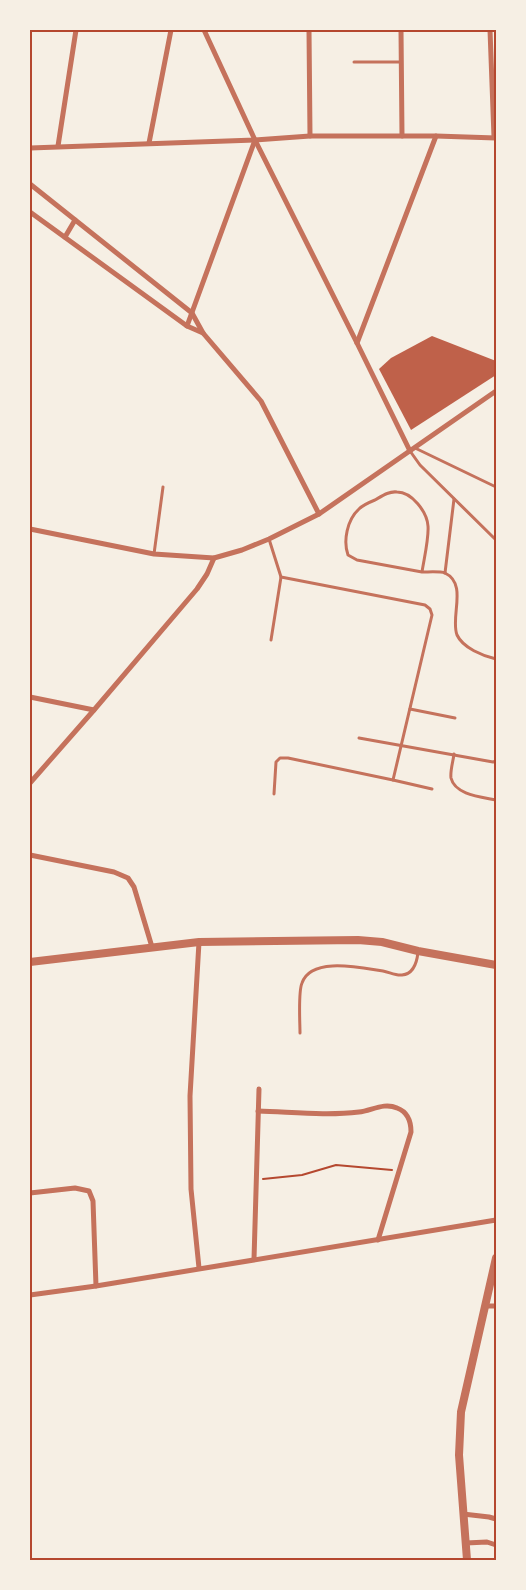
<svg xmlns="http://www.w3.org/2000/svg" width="526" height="1590" font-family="Jost,sans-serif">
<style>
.building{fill:#bf614a}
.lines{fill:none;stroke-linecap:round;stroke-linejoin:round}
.path{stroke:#b5482f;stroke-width:2}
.service{stroke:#c5725c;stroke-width:3}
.minor{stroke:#c5725c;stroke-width:5}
.tertiary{stroke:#c5725c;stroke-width:8}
.neatline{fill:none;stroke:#b5482f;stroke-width:2}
</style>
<rect width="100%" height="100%" fill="#f6efe4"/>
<polygon class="building" points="432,336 496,361 496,375 411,430 379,369 391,358"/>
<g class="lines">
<polyline class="path" points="263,1179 302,1175 336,1165 392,1170"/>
<g class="service">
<polyline points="354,62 401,62"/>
<polyline points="415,448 496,487"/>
<polyline points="410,451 420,465 496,540"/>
<polyline points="269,539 281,577 425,605 430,609 432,615 393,780 288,758 280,758 276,762 274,794"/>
<polyline points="154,554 163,487"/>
<path d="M422,572L357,560L348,555C343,541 347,520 359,509C363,505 370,502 375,500C382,496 389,491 397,492C412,492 427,512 428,526C429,538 424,559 422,572C429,572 440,571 445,573C468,584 450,617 457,635C463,648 483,656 496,659"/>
<polyline points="445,573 454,499"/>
<polyline points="271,640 281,577"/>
<polyline points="410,709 455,718"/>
<polyline points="359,738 493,762 496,761"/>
<path d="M454,754C453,762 450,771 451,778C455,795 482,797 496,800"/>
<polyline points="393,780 432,789"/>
<path d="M300,1033C300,1022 298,992 302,983C311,956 362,968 383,971C389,972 396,976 402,975C414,974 417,962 418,952"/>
</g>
<g class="minor">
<polyline points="204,30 255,140 357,343 410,451"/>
<polyline points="309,30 310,136"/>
<polyline points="401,30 402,136"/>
<polyline points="490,30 494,137"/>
<polyline points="149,143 171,30"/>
<polyline points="58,146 76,30"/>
<polyline points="30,148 255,140 310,136 436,136 496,138"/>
<polyline points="30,184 192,313 203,333 261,401 319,514"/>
<polyline points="30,212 187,326 203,333"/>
<polyline points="65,237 75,220"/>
<polyline points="187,326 255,140"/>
<polyline points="357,343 436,136"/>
<polyline points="30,529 154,554 214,558 242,550 269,539 319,514 496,391"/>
<polyline points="30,697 94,710"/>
<polyline points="30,783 94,710 197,589 207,574 214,558"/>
<polyline points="30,855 114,872 128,878 134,887 152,947"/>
<polyline points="199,942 190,1096 191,1189 199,1268"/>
<path d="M258,1111C292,1112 326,1116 359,1112C371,1111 384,1102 397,1108C408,1112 411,1121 411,1132L378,1240"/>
<polyline points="30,1193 75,1188 89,1191 93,1201 96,1286"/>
<polyline points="254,1259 259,1089"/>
<polyline points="30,1295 96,1286 496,1220"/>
<polyline points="485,1306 496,1306"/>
<polyline points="463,1514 489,1517 496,1519"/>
<polyline points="466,1543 487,1542 496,1545"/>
</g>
<g class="tertiary">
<polyline points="30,962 199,942 358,940 382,942 418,951 496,965"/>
<polyline points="467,1560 459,1455 461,1412 496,1258"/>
</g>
</g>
<rect width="526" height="1590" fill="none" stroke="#f6efe4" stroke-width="62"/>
<rect x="31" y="31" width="464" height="1528" class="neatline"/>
</svg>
